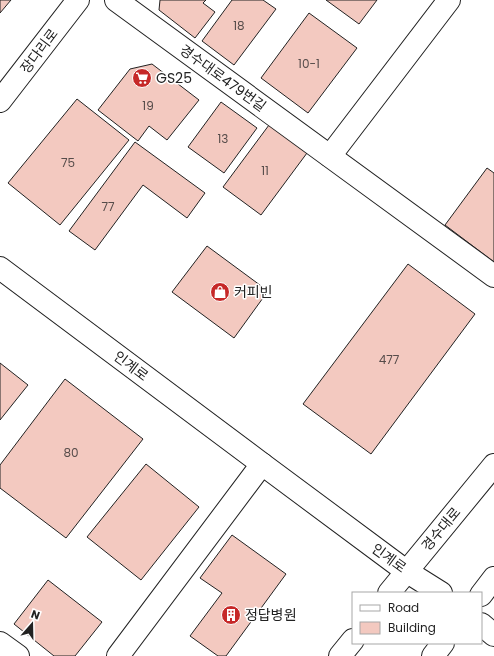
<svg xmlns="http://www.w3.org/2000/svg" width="494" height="656" font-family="Poppins,'Noto Sans KR',sans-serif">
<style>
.building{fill:#f3c9c0;stroke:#222}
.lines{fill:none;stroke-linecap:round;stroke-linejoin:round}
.minor-casing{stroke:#222;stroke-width:24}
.major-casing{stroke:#222;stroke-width:24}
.minor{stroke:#fff;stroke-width:22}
.major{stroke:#fff;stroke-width:22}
.labels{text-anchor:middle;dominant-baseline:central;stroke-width:3;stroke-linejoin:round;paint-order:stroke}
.number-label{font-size:12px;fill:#564c4a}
.street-label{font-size:14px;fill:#222;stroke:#fff}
.poi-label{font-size:14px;fill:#222;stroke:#fff;text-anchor:start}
</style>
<rect width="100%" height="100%" fill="#fff"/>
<g class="building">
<polygon points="0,0 11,0 0,13"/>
<polygon points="160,0 206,0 203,3 215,12 195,38 159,10"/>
<polygon points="232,0 263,0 276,9 234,65 202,41"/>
<polygon points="326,0 377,0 359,24"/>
<polygon points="309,13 357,48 308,113 261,78"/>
<polygon points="152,64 199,100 167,140 149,126 138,141 98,110 130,69"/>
<polygon points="77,99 129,140 60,225 8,183"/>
<polygon points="221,102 257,128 224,173 188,147"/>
<polygon points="269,125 307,153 261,215 223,187"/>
<polygon points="135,142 205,193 187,218 143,185 95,250 69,231"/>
<polygon points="487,168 494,173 494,262 445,225"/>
<polygon points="207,246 268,291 234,338 172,292"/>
<polygon points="408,264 475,314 371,454 303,404"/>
<polygon points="0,363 28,385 0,420"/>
<polygon points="65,379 143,439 66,538 0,488 0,465"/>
<polygon points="146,464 199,507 141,580 87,537"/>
<polygon points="232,535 286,574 226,656 218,656 190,636 222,593 200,578"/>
<polygon points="48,580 102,622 75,656 54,656 14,624"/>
</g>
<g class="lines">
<defs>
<g id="minor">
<polyline points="116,0 494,276"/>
<polyline points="0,101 78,0"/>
<polyline points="330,156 449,0"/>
<polyline points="0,268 262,464 406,571 441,593"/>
<polyline points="481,624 494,635"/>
<polyline points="0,643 18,656"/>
<polyline points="118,656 262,464"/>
</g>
<g id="major">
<polyline points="389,593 494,465"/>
<polyline points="481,595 494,578"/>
<polyline points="340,656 353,640"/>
<polyline points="433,656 443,643"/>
</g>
</defs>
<use href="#minor" class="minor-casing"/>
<use href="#major" class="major-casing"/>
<use href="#minor" class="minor"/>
<use href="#major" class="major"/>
</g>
<defs>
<symbol id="supermarket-disc" viewBox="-11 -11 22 22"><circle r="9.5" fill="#c62828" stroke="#fff"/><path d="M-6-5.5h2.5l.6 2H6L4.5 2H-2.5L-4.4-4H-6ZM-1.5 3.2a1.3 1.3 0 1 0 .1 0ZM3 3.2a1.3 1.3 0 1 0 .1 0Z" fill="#fff"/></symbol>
<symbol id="shop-disc" viewBox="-11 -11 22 22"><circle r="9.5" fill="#c62828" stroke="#fff"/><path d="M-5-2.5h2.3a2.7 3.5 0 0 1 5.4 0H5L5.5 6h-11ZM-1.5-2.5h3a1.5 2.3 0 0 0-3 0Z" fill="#fff"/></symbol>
<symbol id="building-disc" viewBox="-11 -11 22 22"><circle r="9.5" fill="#c62828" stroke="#fff"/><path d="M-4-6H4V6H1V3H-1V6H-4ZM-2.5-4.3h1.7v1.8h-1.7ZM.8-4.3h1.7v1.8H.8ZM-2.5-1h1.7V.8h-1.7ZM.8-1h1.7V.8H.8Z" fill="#fff"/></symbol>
</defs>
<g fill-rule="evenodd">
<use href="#supermarket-disc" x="131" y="67" width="22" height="22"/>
<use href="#shop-disc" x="209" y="281" width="22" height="22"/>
<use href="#building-disc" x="220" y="604" width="22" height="22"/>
</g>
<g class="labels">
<g class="number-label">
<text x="239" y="25">18</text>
<text x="309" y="63">10-1</text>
<text x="148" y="105">19</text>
<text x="223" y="138">13</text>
<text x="68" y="162">75</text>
<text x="265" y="170">11</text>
<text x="108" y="206">77</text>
<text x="389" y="359">477</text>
<text x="71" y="452">80</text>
</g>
<g class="street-label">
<text transform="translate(39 51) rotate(-53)">장다리로</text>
<text transform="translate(223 78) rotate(36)">경수대로479번길</text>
<text transform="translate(131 366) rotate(37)">인계로</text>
<text transform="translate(441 529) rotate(-50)">경수대로</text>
<text transform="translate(389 558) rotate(36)">인계로</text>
</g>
<g class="poi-label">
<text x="156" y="78">GS25</text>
<text x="234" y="292">커피빈</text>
<text x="245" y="615">정답병원</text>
</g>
</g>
<rect x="352" y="592" width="130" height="52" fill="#ffffff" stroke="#a7a7a7"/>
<rect x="360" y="605" width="20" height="6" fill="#ffffff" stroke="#a7a7a7"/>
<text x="388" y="612" font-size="12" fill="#222222">Road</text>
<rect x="360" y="622" width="20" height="12" fill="#f3c9c0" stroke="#a7a7a7"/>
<text x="388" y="632" font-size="12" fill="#222222">Building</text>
<g transform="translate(32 624) rotate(20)" stroke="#ffffff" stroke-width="3" paint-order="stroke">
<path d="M0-3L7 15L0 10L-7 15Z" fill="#222222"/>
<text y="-6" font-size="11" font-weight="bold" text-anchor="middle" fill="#222222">N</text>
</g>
</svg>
